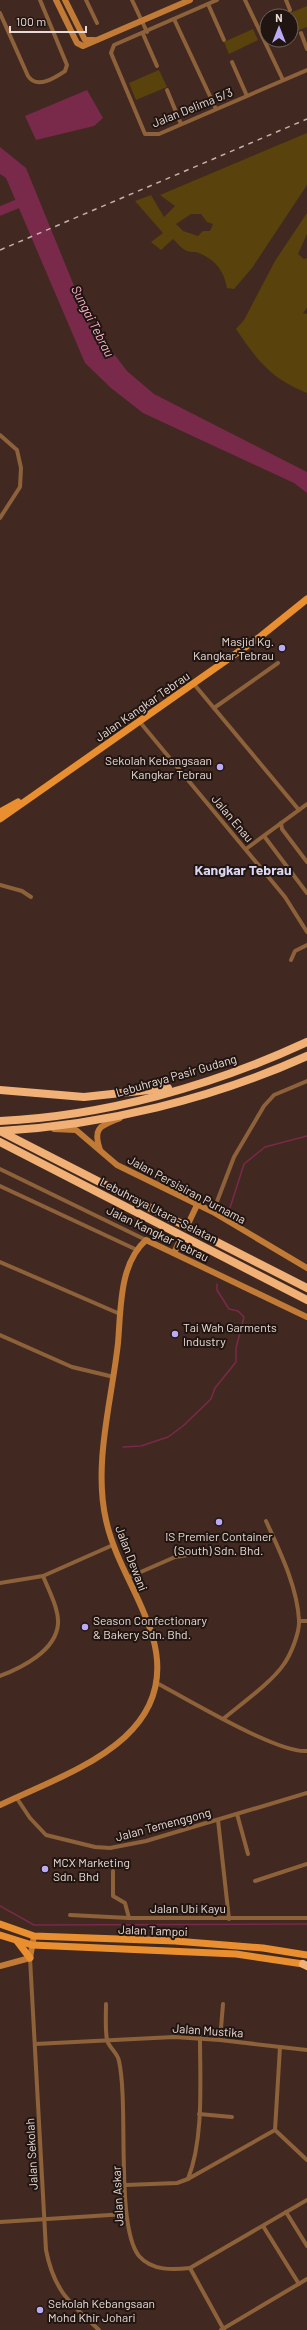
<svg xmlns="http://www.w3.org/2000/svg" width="307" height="2330" font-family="Barlow,sans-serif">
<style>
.green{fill:#59420c;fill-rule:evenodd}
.water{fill:#79294a}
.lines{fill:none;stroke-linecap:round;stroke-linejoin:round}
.stream{stroke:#79294a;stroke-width:1.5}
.river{stroke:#79294a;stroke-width:9}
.street{stroke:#8d613a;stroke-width:4}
.secondary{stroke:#c17b37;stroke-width:6}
.primary{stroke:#e98f30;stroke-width:7}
.highway{stroke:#f0b076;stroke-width:8}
.rail{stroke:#c3b1ab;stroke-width:1.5;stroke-dasharray:5 5;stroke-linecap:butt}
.poi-dot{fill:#bbaaf6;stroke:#201511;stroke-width:1.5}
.labels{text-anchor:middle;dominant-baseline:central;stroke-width:4;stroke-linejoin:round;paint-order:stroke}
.street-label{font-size:12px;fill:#eadad5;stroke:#201511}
.poi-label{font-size:12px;fill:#eadad5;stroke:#201511;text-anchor:start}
.water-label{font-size:13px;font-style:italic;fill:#fdb5cc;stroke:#201511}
.quarter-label{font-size:14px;font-weight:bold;fill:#dcd7f4;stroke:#201511}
</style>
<rect width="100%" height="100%" fill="#412921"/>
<g class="green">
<polygon points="307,6 307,27 291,33 291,16 283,16"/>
<polygon points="253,29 258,40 229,54 224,42"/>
<polygon points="159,70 167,87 136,100 129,83"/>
<path d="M307,133V185L252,268L234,289L227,288C224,270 214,258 196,252C194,252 190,252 187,251C182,249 177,243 173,239L161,250L151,242L163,233L135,201L151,195L164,217L175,206L160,195ZM191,214H201L207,222L213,224L210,231H203L198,236L183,231L176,224Z"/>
<path d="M307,213V234L298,254L304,259L307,258V308L303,313L307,314V393C271,379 257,360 236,329L244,320L275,261Z"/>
</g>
<g class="water">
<polygon points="87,90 103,118 94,126 36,140 25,116"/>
<polygon points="0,147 26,168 88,320 127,371 154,394 307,472 307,493 294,483 143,413 111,388 85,363 6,178 0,174"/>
</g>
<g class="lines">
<g class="stream">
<polyline points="228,1214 244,1164 265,1147 307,1136"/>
<polyline points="123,1447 141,1446 168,1437 183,1426 211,1399 215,1388 236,1362 236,1348 244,1317 238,1311 229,1309 217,1290 217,1284"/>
<polyline points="0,1906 34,1925 307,1924"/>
</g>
<polyline class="river" points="0,211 24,201"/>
<g class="street">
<polyline points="86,0 97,23"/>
<polyline points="132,0 147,32"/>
<polyline points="217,0 114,45 111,53 145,134 159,134 307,70"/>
<polyline points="245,0 283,80"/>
<polyline points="286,0 290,10"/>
<polyline points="208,4 224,40"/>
<path d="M0,13L28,76C37,90 56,77 65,71L67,65L40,0"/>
<polyline points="174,19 216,109"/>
<polyline points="301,33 307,49"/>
<polyline points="143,34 157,66"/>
<polyline points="232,62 247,96"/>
<polyline points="167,90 181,124"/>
<polyline points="0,435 17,450 21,468 20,487 0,518"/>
<polyline points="193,683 299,810"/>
<polyline points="214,708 278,663"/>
<polyline points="139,721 285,897 307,932"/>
<polyline points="281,823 282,829 307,862"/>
<polyline points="264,836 307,893"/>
<polyline points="246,849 307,804"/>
<polyline points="0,885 22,891 31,897"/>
<polyline points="291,960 295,951 307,945"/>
<polyline points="0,1169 146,1240"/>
<polyline points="0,1186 135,1249"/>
<polyline points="213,1212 234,1157 264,1106 274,1095 307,1081"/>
<polyline points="0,1262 120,1314"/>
<polyline points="0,1335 72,1367 114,1377"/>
<polyline points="127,1578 175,1557 188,1555"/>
<polyline points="0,1583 43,1576 113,1545"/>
<polyline points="299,1621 307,1621"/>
<path d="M0,1676C21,1668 56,1651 58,1624C59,1609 49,1591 43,1576"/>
<path d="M155,1682C185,1698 278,1754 307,1751"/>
<path d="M223,1719C241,1704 272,1682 284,1664C291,1654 300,1632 299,1620C297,1586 280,1552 266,1521"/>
<polyline points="16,1797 30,1818 46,1835 95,1847 110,1848 146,1841 307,1793"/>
<polyline points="237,1814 248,1854"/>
<polyline points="218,1820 229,1919"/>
<polyline points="113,1871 113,1896 125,1903 129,1918"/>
<polyline points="255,1881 307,1864"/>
<polyline points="70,1915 129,1918 307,1918"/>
<path d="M30,1958L46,2250C54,2291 70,2303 99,2330"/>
<path d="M106,2004C106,2015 105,2029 107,2040C109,2048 118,2053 119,2061C129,2106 115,2226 139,2256C152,2271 173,2270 190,2268L307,2200"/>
<polyline points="220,2040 223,2004"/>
<polyline points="35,2044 174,2037 220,2040 307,2050"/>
<polyline points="280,2047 275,2130 307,2160"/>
<polyline points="199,2114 232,2117"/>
<path d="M188,2179C204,2138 200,2082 200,2038"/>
<polyline points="126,2185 177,2183 188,2179 275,2130"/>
<polyline points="286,2212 307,2246"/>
<polyline points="0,2222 126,2214"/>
<polyline points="263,2226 299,2284"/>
<polyline points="190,2268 224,2330"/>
<polyline points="221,2330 307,2279"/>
</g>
<g class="secondary">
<polyline points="56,0 77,43 83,46 190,0"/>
<polyline points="65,0 85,40 94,40"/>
<polyline points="54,1129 76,1130 117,1165 213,1212 307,1268"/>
<path d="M100,1150C92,1127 101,1126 120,1118"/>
<polyline points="189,1222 197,1205"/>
<polyline points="174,1253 180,1240"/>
<path d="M0,1805C69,1772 181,1739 153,1638C142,1598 115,1562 106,1520C93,1464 112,1399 118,1343C121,1309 119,1264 146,1240L307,1317"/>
<polyline points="0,1966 30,1958 34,1936"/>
</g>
<g class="primary">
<polyline points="0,812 18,802"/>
<polyline points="0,819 261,636 307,599"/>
<polyline points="0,1924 34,1936 175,1941 263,1948 307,1955"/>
<polyline points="0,1935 32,1945 236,1954 303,1964"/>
<polyline points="17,1941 30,1958"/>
</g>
<g class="highway">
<polyline points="0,1090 84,1097 168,1088"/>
<path d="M0,1121C105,1116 212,1086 307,1042"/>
<polyline points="0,1131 307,1288"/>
<path d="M0,1131C105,1125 212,1099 307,1056"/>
<polyline points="0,1142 307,1300"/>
<polyline points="303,1964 307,1966"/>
</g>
<polyline class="rail" points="0,250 307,119"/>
</g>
<g class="poi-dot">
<circle cx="282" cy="648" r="4"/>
<circle cx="220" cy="767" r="4"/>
<circle cx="175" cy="1334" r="4"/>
<circle cx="219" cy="1522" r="4"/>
<circle cx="85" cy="1627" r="4"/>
<circle cx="45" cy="1869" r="4"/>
<circle cx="40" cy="2310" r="4"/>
</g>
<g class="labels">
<g class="street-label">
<text transform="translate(192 107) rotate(-22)">Jalan Delima 5/3</text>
<text transform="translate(142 706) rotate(-35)">Jalan Kangkar Tebrau</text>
<text transform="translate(233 818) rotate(50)">Jalan Enau</text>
<text transform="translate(176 1075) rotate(-16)">Lebuhraya Pasir Gudang</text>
<text transform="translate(187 1189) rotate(28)">Jalan Persisiran Purnama</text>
<text transform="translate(159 1210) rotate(27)">Lebuhraya Utara–Selatan</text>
<text transform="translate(158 1233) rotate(26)">Jalan Kangkar Tebrau</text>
<text transform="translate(132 1558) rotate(69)">Jalan Dewani</text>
<text transform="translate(163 1824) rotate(-15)">Jalan Temenggong</text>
<text x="188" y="1908">Jalan Ubi Kayu</text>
<text transform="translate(153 1930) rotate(2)">Jalan Tampoi</text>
<text transform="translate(208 2030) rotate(4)">Jalan Mustika</text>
<text transform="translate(31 2154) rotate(-93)">Jalan Sekolah</text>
<text transform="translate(117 2196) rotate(-93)">Jalan Askar</text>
</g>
<g class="poi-label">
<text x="274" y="641" text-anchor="end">Masjid Kg.<tspan x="274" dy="14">Kangkar Tebrau</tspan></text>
<text x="212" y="760" text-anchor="end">Sekolah Kebangsaan<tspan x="212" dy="14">Kangkar Tebrau</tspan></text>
<text x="183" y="1327">Tai Wah Garments<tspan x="183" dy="14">Industry</tspan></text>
<text x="219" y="1536" text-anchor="middle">IS Premier Container<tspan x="219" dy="14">(South) Sdn. Bhd.</tspan></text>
<text x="93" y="1620">Season Confectionary<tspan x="93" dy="14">&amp; Bakery Sdn. Bhd.</tspan></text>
<text x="53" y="1862">MCX Marketing<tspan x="53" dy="14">Sdn. Bhd</tspan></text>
<text x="48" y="2303">Sekolah Kebangsaan<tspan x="48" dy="14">Mohd Khir Johari</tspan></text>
</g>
<g class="water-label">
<text transform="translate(93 321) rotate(63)">Sungai Tebrau</text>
</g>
<g class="quarter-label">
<text x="243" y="869">Kangkar Tebrau</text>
</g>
</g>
<g transform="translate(279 28)"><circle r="19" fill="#201511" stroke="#71645f"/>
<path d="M0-3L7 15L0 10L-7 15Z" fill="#bbaaf6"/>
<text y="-6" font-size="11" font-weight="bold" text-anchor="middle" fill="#eadad5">N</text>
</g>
<path d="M10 26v6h76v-6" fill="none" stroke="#eadad5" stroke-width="2"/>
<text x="16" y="26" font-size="12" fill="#eadad5" stroke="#201511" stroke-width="3" paint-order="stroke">100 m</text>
</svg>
